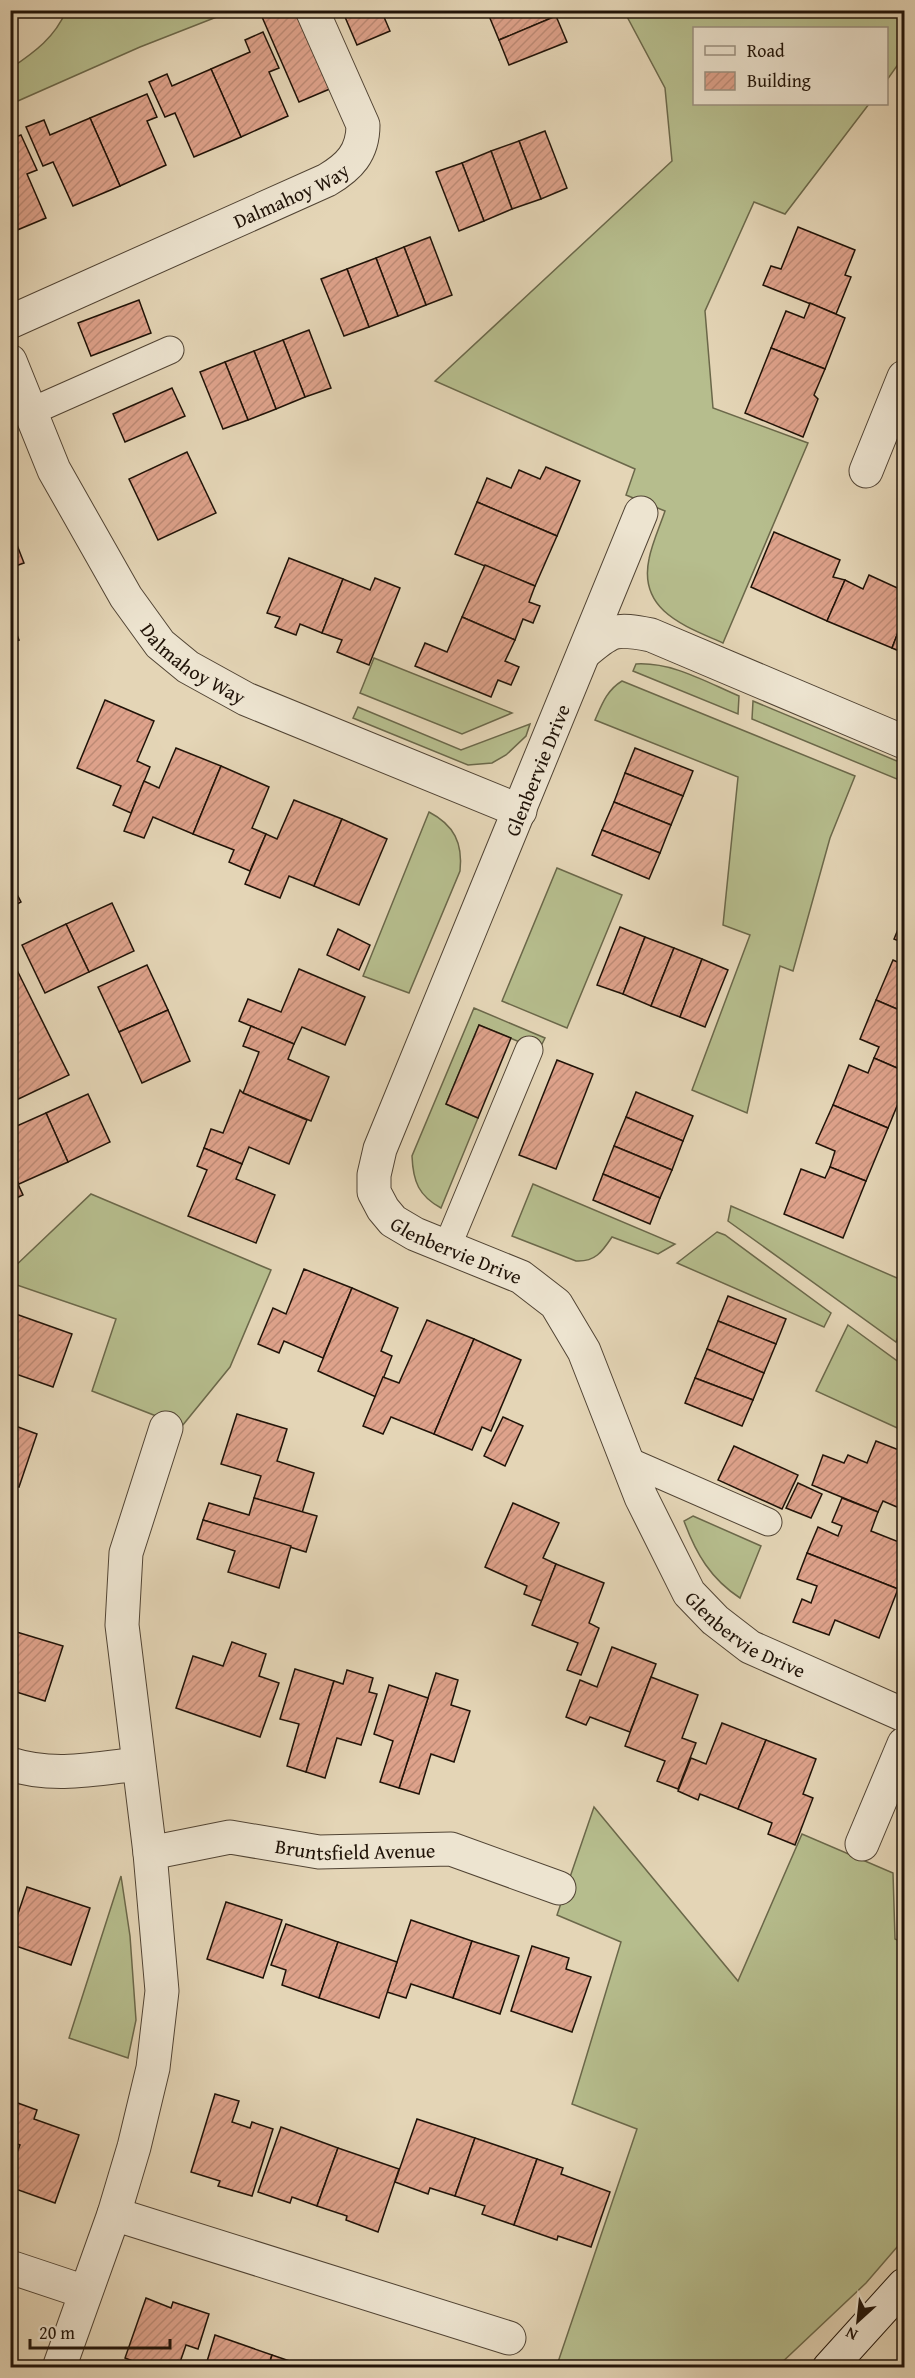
<svg xmlns="http://www.w3.org/2000/svg" width="915" height="2378" font-family="'Gentium Book Plus',serif">
<style>
.grass{fill:#b6bd8d;stroke:#6b684a;stroke-width:1.5}
.building{fill:url(#building-hatch);stroke:#201308;stroke-width:1.5}
.lines{fill:none;stroke-linecap:round;stroke-linejoin:round}
.lane-casing{stroke:#514434;stroke-width:29}
.street-casing{stroke:#514434;stroke-width:35}
.secondary-casing{stroke:#201308;stroke-width:35}
.lane{stroke:#ede4d0;stroke-width:27}
.street{stroke:#ede4d0;stroke-width:33}
.secondary{stroke:#ede4d0;stroke-width:33}
.labels{text-anchor:middle;dominant-baseline:central;stroke-width:4.5;stroke-linejoin:round;paint-order:stroke}
.street-label{font-size:20px;fill:#201308;stroke:#ede4d0}
</style>
<defs>
<pattern id="building-hatch" width="6" height="6" patternUnits="userSpaceOnUse" patternTransform="scale(1.5)"><rect width="6" height="6" fill="#dea28b"/><path d="M-1 1l2-2M0 6l6-6M5 7l2-2" fill="none" stroke="#be8b76"/></pattern>
</defs>
<rect width="100%" height="100%" fill="#e4d5b6"/>
<filter id="stains"><feTurbulence type="fractalNoise" baseFrequency=".00333" numOctaves="4"/><feColorMatrix values="0 0 0 0 .2 0 0 0 0 .09 0 0 0 0 .02 0 0 0 .5 -.17"/></filter>
<radialGradient id="worn" r=".72"><stop offset=".6" stop-color="#630" stop-opacity="0"/><stop offset="1" stop-color="#630" stop-opacity=".3"/></radialGradient>
<g class="grass">
<path d="M66,11V10L232,11L140,47L11,104V68C35,52 55,37 66,11Z"/>
<path d="M624,11H904V56L887,80L886,28H694V104H869L785,214L754,202L705,311L713,408L808,443L723,643C685,626 638,611 649,559C652,543 660,526 665,511L626,495L635,469L435,381L672,161L665,88Z"/>
<polygon points="374,658 512,713 462,734 360,693"/>
<path d="M636,664C673,662 706,682 739,696L738,714L633,671Z"/>
<path d="M622,681L855,776L830,838L793,971L780,966L747,1113L692,1090L750,935L723,925L738,777L595,720C602,704 607,690 622,681Z"/>
<polygon points="753,701 904,764 904,782 752,719"/>
<polygon points="358,707 461,750 530,724 526,736 506,755 492,763 468,765 353,718"/>
<path d="M429,812C454,825 463,843 460,871L409,993L363,976Z"/>
<polygon points="557,868 622,895 567,1028 502,1001"/>
<path d="M474,1008L545,1038L539,1050L479,1025L446,1104L478,1118L441,1208C419,1196 413,1182 412,1156Z"/>
<path d="M533,1184L675,1244L658,1254L612,1237C602,1252 595,1262 576,1261L512,1236Z"/>
<polygon points="91,1194 271,1270 230,1367 182,1426 92,1391 116,1319 11,1283 11,1270"/>
<polygon points="731,1206 904,1281 904,1322 896,1342 728,1221"/>
<polygon points="717,1232 725,1235 831,1313 824,1327 677,1263"/>
<polygon points="848,1325 904,1366 904,1431 816,1391"/>
<path d="M693,1516L761,1546L740,1598C711,1579 696,1554 684,1521Z"/>
<polygon points="594,1807 738,1981 802,1834 893,1873 895,1939 904,1943 904,2239 866,2283 777,2367 556,2368 637,2129 572,2104 621,1942 557,1915"/>
<polygon points="121,1876 130,1936 136,2020 128,2058 69,2038"/>
</g>
<g class="building">
<polygon points="259,10 298,10 332,88 299,102"/>
<polygon points="342,10 381,10 390,31 357,45"/>
<polygon points="489,10 554,10 556,16 499,40 487,11"/>
<polygon points="556,16 567,42 509,65 499,40"/>
<polygon points="263,32 279,68 269,72 288,116 241,137 211,69 250,52 245,40"/>
<polygon points="211,69 241,137 194,157 175,113 165,117 149,82 167,74 172,86"/>
<polygon points="147,94 157,117 147,121 166,165 120,186 90,118"/>
<polygon points="90,118 120,186 73,206 53,162 43,166 26,127 44,120 50,135"/>
<polygon points="545,131 567,188 541,199 519,141"/>
<polygon points="21,135 37,170 27,174 46,218 10,233 10,139"/>
<polygon points="519,141 541,199 512,209 491,151"/>
<polygon points="491,151 512,209 484,221 462,163"/>
<polygon points="462,163 484,221 459,231 436,172"/>
<polygon points="798,227 855,250 845,275 851,277 836,314 763,285 771,266 781,269"/>
<polygon points="430,237 452,295 426,305 404,247"/>
<polygon points="404,247 426,305 398,316 376,258"/>
<polygon points="376,258 398,316 369,327 347,269"/>
<polygon points="347,269 369,327 344,336 321,279"/>
<polygon points="139,300 151,333 91,356 78,323"/>
<polygon points="810,303 845,318 825,369 771,348 786,311 804,318"/>
<polygon points="309,330 331,388 305,397 283,340"/>
<polygon points="283,340 305,397 276,409 254,351"/>
<polygon points="771,348 825,369 814,395 818,399 803,437 745,413"/>
<polygon points="254,351 276,409 248,420 225,362"/>
<polygon points="225,362 248,420 223,429 200,372"/>
<polygon points="172,388 185,416 125,442 113,414"/>
<polygon points="187,452 216,513 158,540 129,479"/>
<polygon points="546,467 580,481 557,536 477,502 487,478 511,488 519,470 540,479"/>
<polygon points="477,502 557,536 535,586 455,554"/>
<polygon points="10,527 24,563 10,568"/>
<polygon points="774,532 840,560 833,577 845,580 827,621 751,587"/>
<polygon points="289,558 343,579 322,633 300,624 296,635 275,627 280,617 267,613"/>
<polygon points="485,565 535,586 529,602 540,606 533,623 523,619 515,640 462,617"/>
<polygon points="869,575 904,591 904,617 892,648 827,621 845,580 863,589"/>
<polygon points="375,578 400,588 369,665 337,652 342,640 322,633 343,579 370,590"/>
<polygon points="10,617 19,640 10,644"/>
<polygon points="462,617 515,640 505,661 519,667 511,685 498,680 491,697 415,666 425,643 447,652"/>
<polygon points="904,617 904,653 892,648"/>
<polygon points="105,700 154,721 137,761 150,767 131,813 113,805 121,786 77,768"/>
<polygon points="176,748 221,766 193,834 153,817 144,838 124,831 144,781 159,788"/>
<polygon points="635,748 693,771 683,796 625,773"/>
<polygon points="221,766 269,787 252,828 266,834 250,871 229,862 234,850 193,834"/>
<polygon points="625,773 683,796 671,825 614,802"/>
<polygon points="294,800 342,819 314,886 289,876 280,898 245,884 266,834 277,839"/>
<polygon points="614,802 671,825 660,853 602,830"/>
<polygon points="342,819 387,839 359,905 314,886"/>
<polygon points="602,830 660,853 649,879 592,855"/>
<polygon points="10,881 21,902 10,908"/>
<polygon points="112,903 134,951 89,972 66,924"/>
<polygon points="904,915 904,943 894,939"/>
<polygon points="66,924 89,972 45,993 22,945"/>
<polygon points="620,927 645,937 623,994 597,985"/>
<polygon points="338,929 370,945 359,970 327,955"/>
<polygon points="645,937 674,948 651,1006 623,994"/>
<polygon points="674,948 702,959 680,1017 651,1006"/>
<polygon points="10,956 69,1075 10,1103"/>
<polygon points="702,959 728,970 705,1027 680,1017"/>
<polygon points="893,960 904,965 904,1012 876,1000"/>
<polygon points="147,965 168,1010 119,1032 98,987"/>
<polygon points="299,969 365,997 345,1045 302,1027 294,1044 239,1021 248,999 281,1012"/>
<polygon points="876,1000 904,1012 904,1071 874,1058 879,1047 860,1039"/>
<polygon points="168,1010 190,1061 142,1083 119,1032"/>
<polygon points="479,1025 511,1038 478,1118 446,1104"/>
<polygon points="251,1026 294,1044 288,1059 329,1077 311,1121 243,1093 259,1052 243,1046"/>
<polygon points="874,1058 904,1071 904,1089 888,1128 833,1105 849,1065 868,1073"/>
<polygon points="557,1060 593,1074 556,1169 519,1155"/>
<polygon points="240,1090 243,1093 307,1120 289,1164 249,1147 242,1164 204,1148 211,1129 223,1133"/>
<polygon points="636,1092 693,1116 683,1141 626,1117"/>
<polygon points="88,1094 110,1142 68,1162 46,1113"/>
<polygon points="833,1105 888,1128 866,1181 830,1167 835,1151 816,1143"/>
<polygon points="46,1113 68,1162 19,1184 10,1167 10,1129"/>
<polygon points="626,1117 683,1141 672,1170 614,1146"/>
<polygon points="614,1146 672,1170 660,1198 603,1174"/>
<polygon points="204,1148 242,1164 236,1179 275,1195 256,1243 188,1216 207,1170 197,1166"/>
<polygon points="10,1167 23,1195 10,1201"/>
<polygon points="830,1167 866,1181 843,1238 784,1214 801,1169 825,1178"/>
<polygon points="603,1174 660,1198 650,1224 593,1200"/>
<polygon points="304,1269 352,1288 323,1358 284,1341 279,1353 258,1344 273,1308 286,1314"/>
<polygon points="352,1288 398,1308 381,1351 392,1356 376,1397 318,1371"/>
<polygon points="728,1296 786,1319 776,1344 718,1321"/>
<polygon points="13,1313 72,1334 53,1387 10,1372 10,1321"/>
<polygon points="427,1320 474,1339 434,1434 391,1417 383,1434 363,1426 383,1377 399,1383"/>
<polygon points="718,1321 776,1344 764,1373 707,1349"/>
<polygon points="474,1339 521,1360 491,1431 482,1427 472,1450 434,1434"/>
<polygon points="707,1349 764,1373 753,1400 695,1378"/>
<polygon points="695,1378 753,1400 742,1426 685,1403"/>
<polygon points="237,1414 287,1429 277,1461 314,1473 302,1513 254,1498 261,1476 221,1464"/>
<polygon points="503,1417 523,1426 505,1466 484,1456"/>
<polygon points="10,1424 37,1434 19,1487 10,1484"/>
<polygon points="876,1441 904,1452 904,1510 883,1501 878,1512 812,1485 823,1455 844,1463 848,1455 867,1463"/>
<polygon points="734,1446 798,1475 782,1509 718,1480"/>
<polygon points="798,1483 822,1494 811,1518 786,1508"/>
<polygon points="254,1498 317,1516 306,1552 203,1520 209,1503 249,1515"/>
<polygon points="842,1498 878,1512 871,1531 904,1544 904,1572 898,1589 807,1553 818,1527 838,1536 842,1526 832,1522"/>
<polygon points="513,1503 559,1523 543,1558 556,1564 542,1601 524,1594 527,1586 485,1567"/>
<polygon points="203,1520 291,1546 279,1588 228,1572 235,1551 197,1539"/>
<polygon points="807,1553 898,1589 879,1638 835,1620 829,1635 793,1622 802,1599 811,1603 817,1586 797,1579"/>
<polygon points="556,1564 604,1583 589,1623 599,1628 581,1675 567,1670 578,1643 532,1625"/>
<polygon points="10,1630 63,1646 45,1701 10,1690"/>
<polygon points="232,1642 266,1654 259,1676 279,1683 260,1737 176,1708 193,1656 223,1666"/>
<polygon points="612,1647 656,1664 630,1732 590,1717 586,1725 566,1717 580,1680 597,1687"/>
<polygon points="295,1669 334,1681 306,1772 287,1766 299,1724 280,1719"/>
<polygon points="347,1670 373,1678 369,1692 377,1694 361,1745 337,1738 325,1778 306,1772 334,1681 343,1684"/>
<polygon points="436,1673 458,1680 451,1705 470,1711 454,1762 431,1754 419,1794 399,1788"/>
<polygon points="651,1677 698,1695 682,1738 696,1743 678,1789 657,1781 665,1761 625,1746"/>
<polygon points="389,1685 428,1698 399,1788 380,1782 393,1741 374,1734"/>
<polygon points="722,1723 766,1740 738,1809 700,1794 698,1800 678,1791 691,1758 706,1764"/>
<polygon points="766,1740 816,1759 803,1794 813,1798 795,1845 768,1834 772,1823 738,1809"/>
<polygon points="27,1887 90,1908 71,1965 10,1944 10,1937"/>
<polygon points="226,1902 282,1920 263,1978 207,1959"/>
<polygon points="411,1920 472,1941 453,1998 411,1984 406,1998 387,1992"/>
<polygon points="286,1924 338,1942 319,1998 282,1985 286,1970 271,1965"/>
<polygon points="472,1941 519,1956 500,2014 453,1998"/>
<polygon points="338,1942 397,1962 379,2018 319,1998"/>
<polygon points="532,1946 569,1958 566,1969 591,1977 572,2032 511,2011"/>
<polygon points="215,2094 239,2101 232,2122 250,2128 252,2122 273,2129 252,2196 218,2186 220,2181 191,2172"/>
<polygon points="15,2102 37,2110 34,2119 79,2135 55,2203 10,2187 10,2170 20,2145 10,2141 10,2115"/>
<polygon points="417,2119 475,2138 455,2196 430,2188 428,2194 395,2182"/>
<polygon points="281,2127 338,2148 317,2206 292,2197 290,2203 258,2192"/>
<polygon points="475,2138 537,2159 514,2225 482,2214 485,2206 455,2196"/>
<polygon points="338,2148 399,2169 378,2232 346,2220 347,2216 317,2206"/>
<polygon points="537,2159 563,2168 561,2174 610,2192 591,2247 558,2236 557,2240 514,2225"/>
<polygon points="146,2298 171,2308 173,2302 209,2314 198,2349 186,2345 178,2368 151,2368 125,2358"/>
<polygon points="215,2335 272,2355 268,2368 205,2368"/>
<polygon points="272,2355 310,2368 268,2368"/>
<polygon points="338,2362 355,2368 336,2368"/>
</g>
<g class="lines">
<defs>
<g id="lane">
<polyline points="30,412 170,350"/>
<polyline points="447,1247 529,1050"/>
<polyline points="626,1460 768,1522"/>
</g>
<g id="street">
<path id="s1" d="M10,322L327,180C349,167 363,153 363,125L312,10"/>
<path id="s2" d="M10,361L54,470L126,597L160,644L188,667L246,699L520,811"/>
<polyline points="866,471 904,377"/>
<path id="s3" d="M641,513L380,1149L374,1175V1192L383,1209L393,1221L415,1234L521,1277L556,1304L584,1351L641,1497L689,1593L715,1620L750,1647L904,1715"/>
<path d="M584,653C612,629 615,628 651,635L904,742"/>
<path d="M10,1764C53,1778 95,1769 138,1764"/>
<polyline points="862,1844 904,1744"/>
<path id="s4" d="M150,1853L230,1837L319,1852L451,1849L559,1888"/>
<polyline points="114,2214 509,2338"/>
<polyline points="10,2267 85,2292"/>
<polyline points="59,2368 114,2214 134,2147 153,2068 162,1991 150,1853 122,1625 126,1553 166,1428"/>
</g>
<polyline id="secondary" points="829,2368 904,2285"/>
</defs>
<use href="#lane" class="lane-casing"/>
<use href="#street" class="street-casing"/>
<use href="#secondary" class="secondary-casing"/>
<use href="#lane" class="lane"/>
<use href="#street" class="street"/>
<use href="#secondary" class="secondary"/>
</g>
<g class="labels">
<g class="street-label">
<text stroke="none"><textPath href="#s1" startOffset="308">Dalmahoy Way</textPath></text>
<text stroke="none"><textPath href="#s2" startOffset="360">Dalmahoy Way</textPath></text>
<text transform="translate(537 770) rotate(-68)">Glenbervie Drive</text>
<text stroke="none"><textPath href="#s3" startOffset="836">Glenbervie Drive</textPath></text>
<text stroke="none"><textPath href="#s3" startOffset="1340">Glenbervie Drive</textPath></text>
<text stroke="none"><textPath href="#s4" startOffset="208">Bruntsfield Avenue</textPath></text>
</g>
</g>
<rect width="915" height="2378" fill="none" stroke="#e4d5b6" stroke-width="36"/>
<rect x="12" y="12" width="891" height="2354" fill="none" stroke="#201308" stroke-width="3"/>
<rect x="18" y="18" width="879" height="2342" fill="none" stroke="#201308" stroke-width="1.5"/>
<rect x="693" y="27" width="195" height="78" fill="#ede4d0" stroke="#9b9080" stroke-width="1.5"/>
<rect x="705" y="46" width="30" height="9" fill="#ede4d0" stroke="#9b9080" stroke-width="1.5"/>
<text x="747" y="57" font-size="18" fill="#201308">Road</text>
<rect x="705" y="72" width="30" height="18" fill="url(#building-hatch)" stroke="#9b9080" stroke-width="1.5"/>
<text x="747" y="87" font-size="18" fill="#201308">Building</text>
<g transform="translate(858 2321) rotate(207)" stroke="#ede4d0" stroke-width="4.5" paint-order="stroke">
<path d="M0-4.5L10 22L0 15L-10 22Z" fill="#201308"/>
<text y="-9" font-size="16" font-weight="bold" text-anchor="middle" fill="#201308">N</text>
</g>
<path d="M30 2339v9h140v-9" fill="none" stroke="#201308" stroke-width="3"/>
<text x="39" y="2339" font-size="18" fill="#201308" stroke="#ede4d0" stroke-width="4.5" paint-order="stroke">20 m</text>
<rect width="100%" height="100%" filter="url(#stains)"/>
<rect width="100%" height="100%" fill="url(#worn)"/>
</svg>
